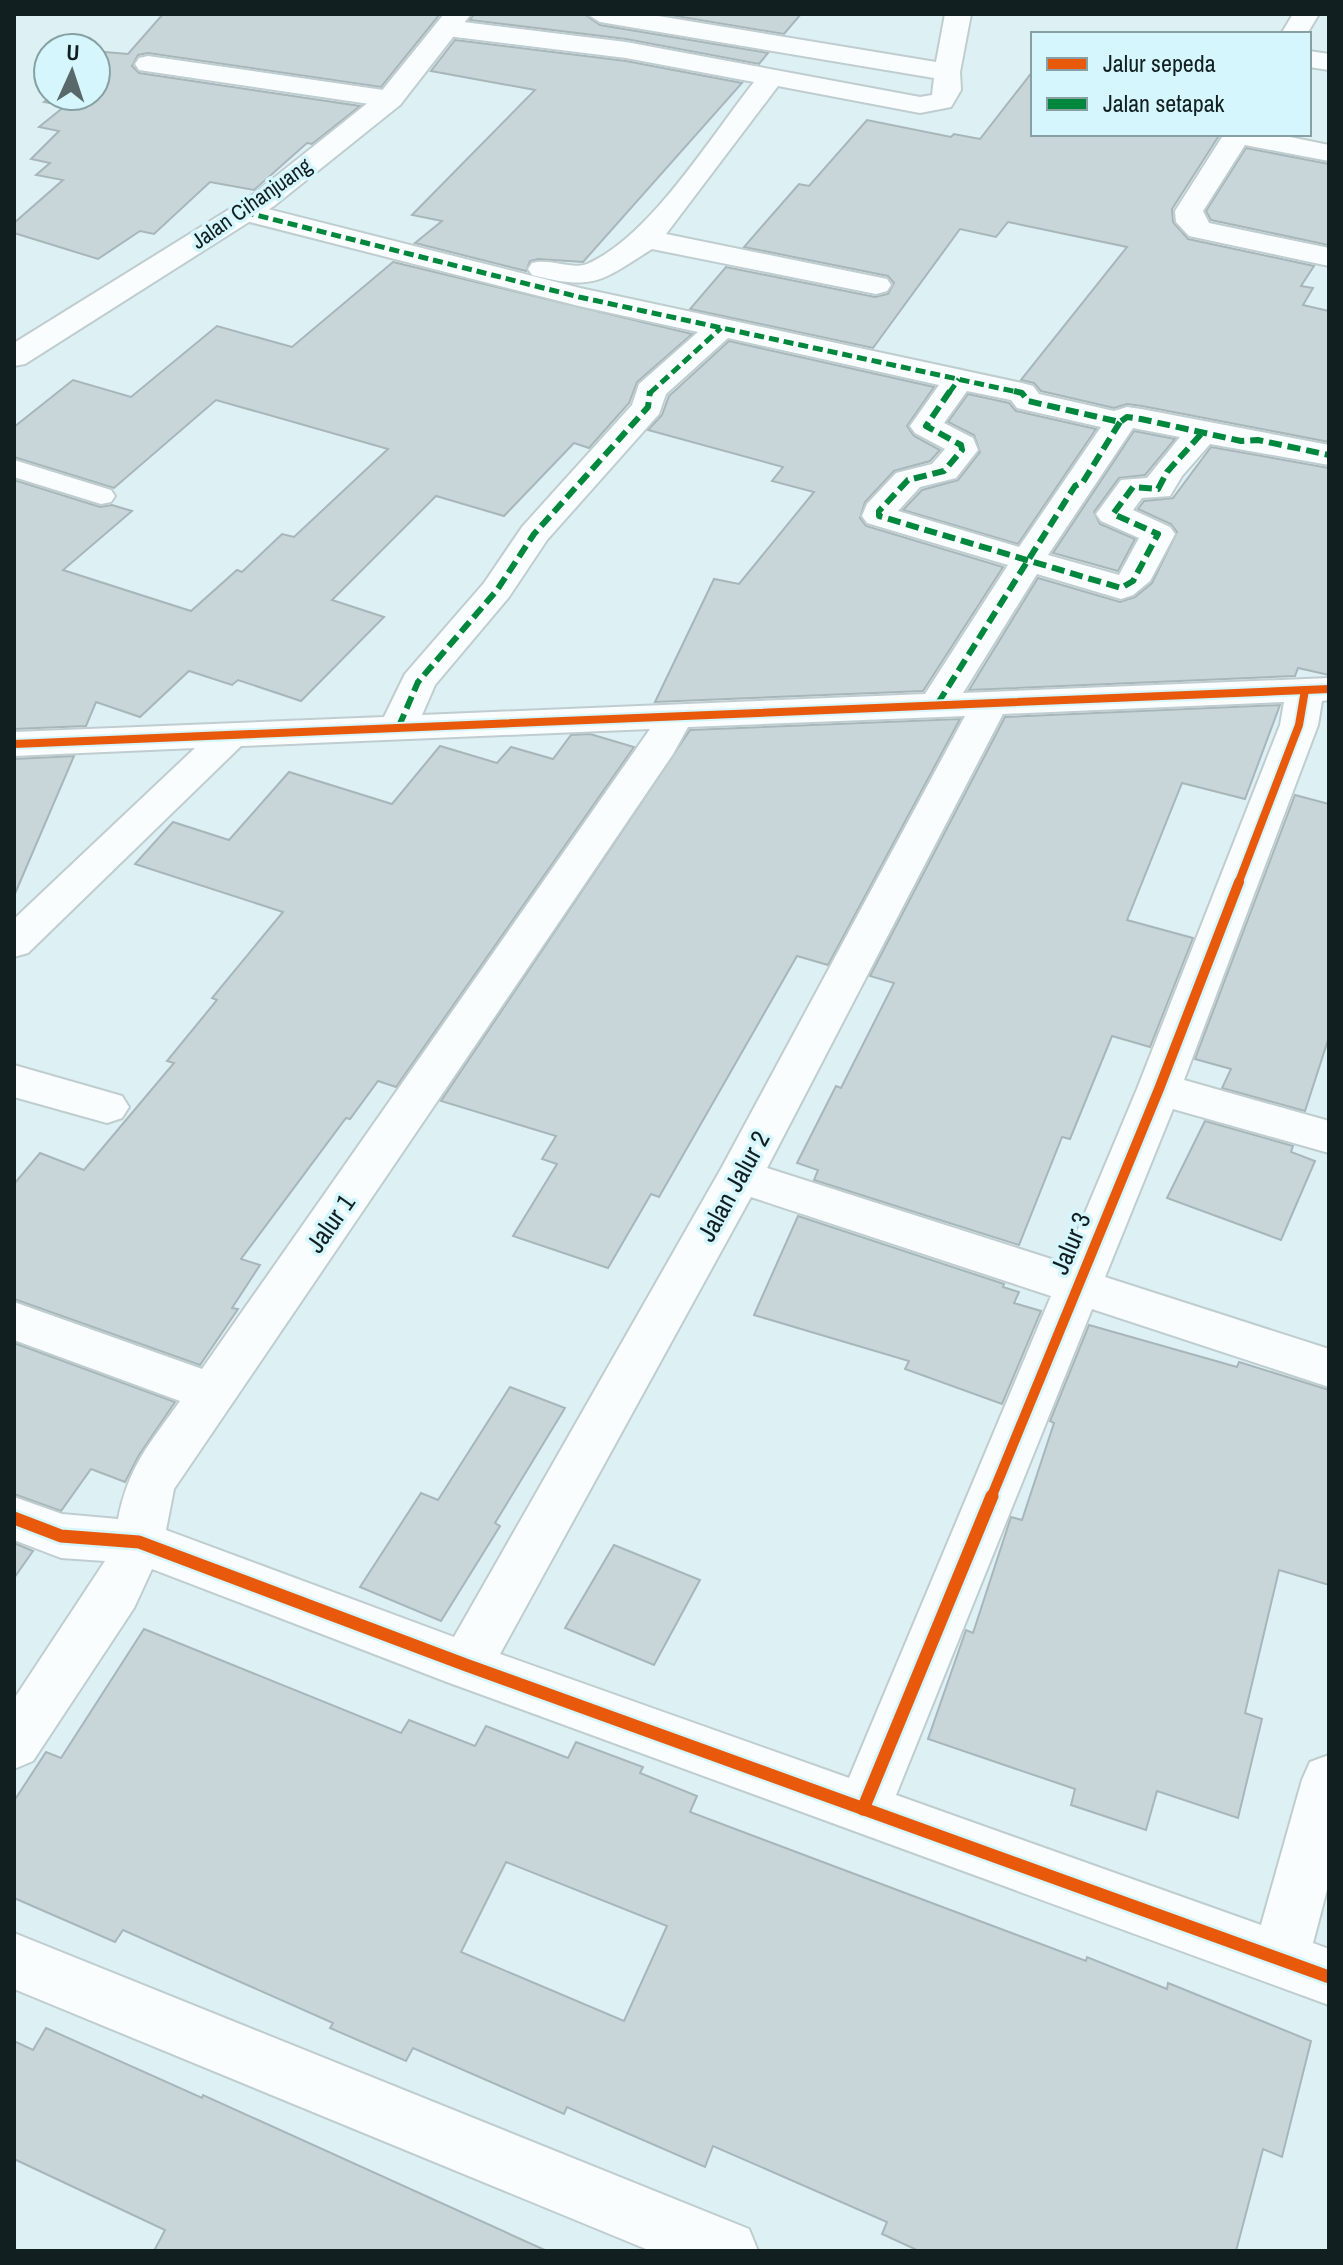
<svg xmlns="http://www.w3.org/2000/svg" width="1343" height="2265" font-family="'Archivo Narrow',sans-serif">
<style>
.building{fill:#c8d6d9;stroke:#a8b6b9;stroke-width:2;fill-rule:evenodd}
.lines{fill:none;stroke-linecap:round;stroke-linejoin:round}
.service-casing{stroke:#bfcdd0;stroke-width:4}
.minor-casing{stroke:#bfcdd0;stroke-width:4}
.secondary-casing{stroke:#bfcdd0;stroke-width:4}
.service{fill:#fafdfd;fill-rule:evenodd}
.minor{fill:#fafdfd;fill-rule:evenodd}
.secondary{fill:#fafdfd;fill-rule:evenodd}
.quiet-far1{stroke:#00873e;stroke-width:5;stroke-dasharray:10 5;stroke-linecap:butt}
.quiet{stroke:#00873e;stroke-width:6;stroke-dasharray:13 6;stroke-linecap:butt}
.cycleway-far2-casing{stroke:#d4f6fc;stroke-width:12}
.cycleway-far1-casing{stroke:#d4f6fc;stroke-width:15}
.cycleway-casing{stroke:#d4f6fc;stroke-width:18}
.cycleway-far2{stroke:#e8590c;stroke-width:8}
.cycleway-far1{stroke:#e8590c;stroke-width:10}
.cycleway{stroke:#e8590c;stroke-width:13}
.labels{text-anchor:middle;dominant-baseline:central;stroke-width:7;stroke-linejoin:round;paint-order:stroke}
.far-street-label{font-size:22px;fill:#121f21;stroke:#d4f6fc}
.street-label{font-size:26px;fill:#121f21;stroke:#d4f6fc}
</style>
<rect width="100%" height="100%" fill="#ddf0f3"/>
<g class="building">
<polygon points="163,14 440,14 381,87 148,53 138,55 132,66 139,73 360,106 312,144 307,143 254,190 210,182 154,234 140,231 98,259 14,233 14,223 63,180 36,175 50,163 31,159 59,131 39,127 65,106 44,102 52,96 96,96 96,59 105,52 128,54"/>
<polygon points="474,14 584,14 600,25 768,53 759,64 626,39 470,20"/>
<polygon points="664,14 801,14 784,34"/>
<polygon points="455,40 626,61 742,83 583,262 538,259 530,261 526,271 415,243 442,221 412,215 535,90 431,71"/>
<polygon points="1033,71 1033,134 1220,134 1172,209 1173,222 1188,239 1314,266 1301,286 1313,288 1303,305 1329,311 1329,442 1142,406 1127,404 1114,408 1041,391 1034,383 1021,380 1127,247 1008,222 996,237 960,229 873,348 690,309 726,267 875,297 888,294 894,283 888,276 744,247 799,184 809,186 867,120 951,137 954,134 980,139"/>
<polygon points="1246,148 1329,164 1328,245 1211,220 1206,211"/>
<polygon points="393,262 692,334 637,382 629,403 589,448 574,443 504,516 436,496 332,600 384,617 301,701 238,680 232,685 189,671 140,717 96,702 86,726 14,729 14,480 100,507 112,505 132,511 63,570 191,611 237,570 242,572 282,534 294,537 388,449 216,400 114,488 14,457 14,427 73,380 131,397 217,326 292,347"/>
<polygon points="729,341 934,387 907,426 914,436 940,450 930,461 894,471 865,502 860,518 866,526 1003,567 923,691 655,702 714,579 739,584 814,492 772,481 783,467 648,430 662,415 669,396"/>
<polygon points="968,394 1009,403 1016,411 1096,429 1018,544 903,510 922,490 958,480 980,452 974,435 948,422"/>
<polygon points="1134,431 1175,439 1145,475 1119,478 1094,512 1100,524 1135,539 1118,571 1053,553"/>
<polygon points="1211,447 1329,468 1329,675 1298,668 1295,676 969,690 1038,578 1120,602 1135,597 1152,583 1177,532 1171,524 1138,509 1144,501 1173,498"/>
<polygon points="1280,705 1245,799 1182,783 1127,920 1193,938 1150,1047 1112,1036 1070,1139 1062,1137 1019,1245 814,1180 818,1170 797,1163 836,1086 841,1088 894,983 870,976 1005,717"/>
<polygon points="960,719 828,965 797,956 659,1197 651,1194 608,1268 513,1236 557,1164 542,1159 556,1136 441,1101 690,730"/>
<polygon points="590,734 634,747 396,1087 378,1081 350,1119 346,1118 241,1259 260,1265 232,1308 238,1309 200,1365 14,1299 14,1184 40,1153 84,1170 174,1063 167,1061 217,1000 212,998 283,912 135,864 173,822 229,840 289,772 392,804 440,746 497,763 511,747 553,759 571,735"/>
<polygon points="74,756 14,896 14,759"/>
<polygon points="1295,795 1329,804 1329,1037 1305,1111 1222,1088 1231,1069 1195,1059"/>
<polygon points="1205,1121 1293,1146 1291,1152 1315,1161 1281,1240 1167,1198"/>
<polygon points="798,1216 1004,1284 1003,1287 1019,1292 1014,1303 1041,1311 1002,1404 905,1369 909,1361 754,1315"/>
<polygon points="1089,1325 1237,1367 1239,1362 1329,1390 1329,1585 1279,1570 1245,1713 1262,1719 1238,1818 1157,1791 1146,1830 1071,1805 1075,1789 928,1739 966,1630 973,1633 1011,1517 1022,1520 1054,1423 1050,1421"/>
<polygon points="14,1343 175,1402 139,1455 125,1482 91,1469 61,1511 14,1494"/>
<polygon points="510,1387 565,1408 495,1523 500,1526 441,1621 360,1587 421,1493 438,1500"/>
<polygon points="14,1543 33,1551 14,1578"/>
<polygon points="614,1545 700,1580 654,1665 565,1628"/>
<path d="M144,1629L401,1733L409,1720L475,1746L486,1726L568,1758L576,1742L643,1767L640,1773L697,1796L690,1812L1086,1961L1087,1957L1167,1989L1168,1983L1311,2041L1282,2157L1263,2149L1236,2251H919L882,2234L887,2222L713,2146L705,2167L567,2107L564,2114L413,2048L406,2061L330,2028L333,2023L123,1930L115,1942L14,1898V1801L46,1752L61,1758ZM506,1862L667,1926L624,2021L461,1952Z"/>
<polygon points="46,2028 202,2098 203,2095 547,2251 154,2251 165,2230 14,2159 14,2041 33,2050"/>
</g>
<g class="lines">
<defs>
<polygon id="service" points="14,460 111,490 115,496 111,502 101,504 14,477"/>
<g id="minor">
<path d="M587,14H646L936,62L945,14H971L960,72L961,90L951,107L920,113L778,86L666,234L887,279L891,285L887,291L876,294L652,249C601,281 595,291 532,275L528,269L532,263C550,258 572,270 587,264C650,237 711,136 754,82L626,58L447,36L438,34L434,28L438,22L447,20L626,42L920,97L932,95L934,78L600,22Z"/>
<polygon points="1293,14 1319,14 1307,34 1281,34"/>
<polygon points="1309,51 1329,54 1329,70 1309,67"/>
<polygon points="148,56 390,91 400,93 404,99 400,105 390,107 139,70 135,64 139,58"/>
<polygon points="1224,134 1275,134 1329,145 1329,161 1245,145 1203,211 1209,223 1329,248 1329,266 1189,236 1176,222 1175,211"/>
<path d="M244,203L580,288L1022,383L1033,386L1039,394L1114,411L1127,407L1141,409L1329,445V465L1210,444L1182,476L1170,496L1142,498L1133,510L1170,527L1175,534L1150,581L1133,595L1121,599L1037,574L963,693L1329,678V700L1322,701L1318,725L1184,1080L1329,1121V1153L1173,1109L1105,1277L1329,1349V1387L1092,1309L896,1795L1261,1925L1302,1780L1310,1762L1329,1755V1882L1313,1943L1329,1949V2005L447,1682L152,1569L134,1608L33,1761L14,1769V1699L105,1561L61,1558L14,1540V1497L62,1514L118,1519C129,1465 149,1445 180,1401L14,1340V1302L202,1369L650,729L241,746L28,953L14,957V919L195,748L14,756V732L384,717L405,674L484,583L522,527L632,405L639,384L698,332L579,306L234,218L230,212L234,206ZM728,338L939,385L910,426L915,433L945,449L932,464L896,473L867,504L862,516L867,523L1008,565L925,694L422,715L435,685L509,597L547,540L659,414L666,394ZM967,391L1011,400L1017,408L1101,427L1019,547L898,511L920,487L956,478L978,450L973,438L944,423ZM1133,428L1180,437L1147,478L1121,480L1096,514L1101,521L1139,538L1119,575L1048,555ZM1284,702L1280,725L1137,1089L1064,1263L767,1168L1003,714ZM965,716L722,1167L454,1637L166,1530L174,1489L673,754L688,727ZM751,1197L1051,1296L849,1778L500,1654Z"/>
<polygon points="14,1065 122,1096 129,1107 122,1118 107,1123 14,1097"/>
<polygon points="14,1933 749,2229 758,2251 651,2251 14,1989"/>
</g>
<polygon id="secondary" points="444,14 471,14 400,105 274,206 25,364 14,366 14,343 254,194 380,93"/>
</defs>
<use href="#service" class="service-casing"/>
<use href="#minor" class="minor-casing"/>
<use href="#secondary" class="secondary-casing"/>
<use href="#service" class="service"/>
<use href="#minor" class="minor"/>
<use href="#secondary" class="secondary"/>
<g class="quiet-far1">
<polyline points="244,212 579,297 1022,393"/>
<polyline points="650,393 721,328"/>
<polyline points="949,393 959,379"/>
</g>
<g class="quiet">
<polyline points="950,391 926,426 961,445 962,450 944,471 908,480 879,511 879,516 1121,588 1133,581 1158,534 1113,514 1133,487 1158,489 1167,472 1202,433"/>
<polyline points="1014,391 1022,393 1028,401 1120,422 1127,417 1141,419 1241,441 1258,440 1329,455"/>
<polyline points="938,703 1075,486 1083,482 1120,422"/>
<polyline points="399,726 418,682 497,590 534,534 648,407 650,391"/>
</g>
<defs>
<g id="cycleway-far2">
<polyline points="14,744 1329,689"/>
<polyline points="1238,884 1299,725 1305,690"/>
</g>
<polyline id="cycleway-far1" points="991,1498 1159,1089 1239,882"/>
<g id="cycleway">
<polyline points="14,1518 61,1536 139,1542 466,1665 1329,1977"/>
<polyline points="863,1809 992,1496"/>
</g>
</defs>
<use href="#cycleway-far2" class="cycleway-far2-casing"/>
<use href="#cycleway-far1" class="cycleway-far1-casing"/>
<use href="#cycleway" class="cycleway-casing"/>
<use href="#cycleway-far2" class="cycleway-far2"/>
<use href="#cycleway-far1" class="cycleway-far1"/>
<use href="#cycleway" class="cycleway"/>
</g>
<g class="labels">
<g class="far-street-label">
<text transform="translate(251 203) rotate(-35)">Jalan Cihanjuang</text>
</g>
<g class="street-label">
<text transform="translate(733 1186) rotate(-61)">Jalan Jalur 2</text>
<text transform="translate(330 1223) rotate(-55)">Jalur 1</text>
<text transform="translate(1070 1243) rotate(-67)">Jalur 3</text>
</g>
</g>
<rect width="1343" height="2265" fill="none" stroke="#121f21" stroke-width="32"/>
<rect x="1031" y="32" width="280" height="104" fill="#d4f6fc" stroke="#86a0a4" stroke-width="2"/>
<rect x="1047" y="58" width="40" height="12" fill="#e8590c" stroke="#86a0a4" stroke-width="2"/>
<text x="1103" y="72" font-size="24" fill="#121f21">Jalur sepeda</text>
<rect x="1047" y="98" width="40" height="12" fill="#00873e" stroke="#86a0a4" stroke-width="2"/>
<text x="1103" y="112" font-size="24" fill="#121f21">Jalan setapak</text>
<g transform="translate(72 72) rotate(3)"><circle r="38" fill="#d4f6fc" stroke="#86a0a4" stroke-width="2"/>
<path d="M0-6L14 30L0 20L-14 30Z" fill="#59686a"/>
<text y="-12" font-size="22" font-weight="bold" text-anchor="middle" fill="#121f21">U</text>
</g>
</svg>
